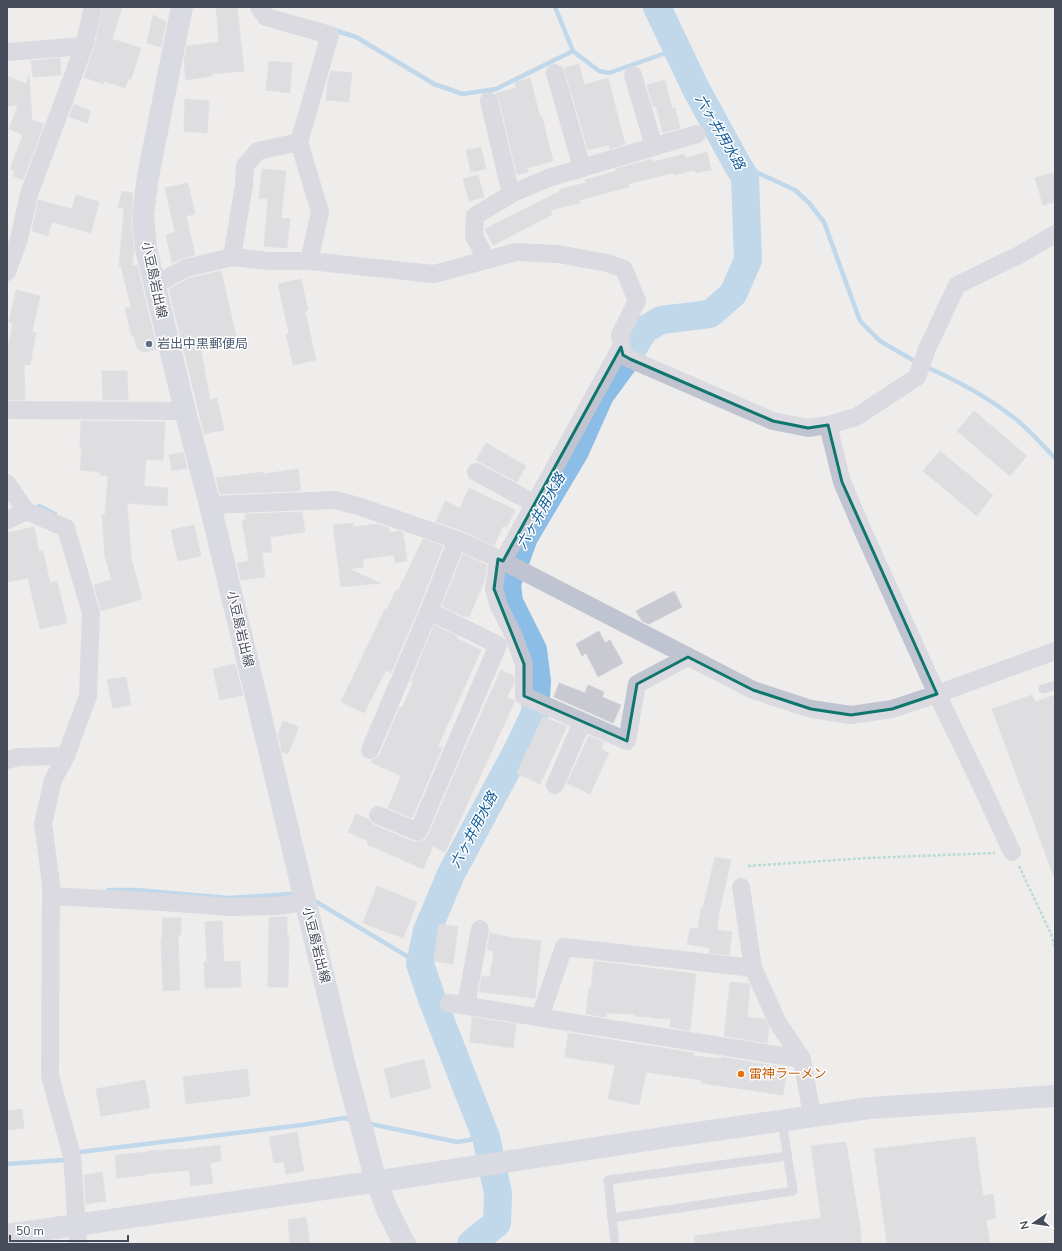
<svg xmlns="http://www.w3.org/2000/svg" width="1062" height="1251" font-family="'Nunito Sans','Noto Sans JP',sans-serif">
<style>
.lines{fill:none;stroke-linecap:round;stroke-linejoin:round}
.stream{stroke:#8bbde6;stroke-width:4.5}
.river{stroke:#8bbde6;stroke-width:28}
.building{fill:#c9cad1;stroke:#d0d0d7}
.path{stroke:#76c7b2;stroke-width:2.5;stroke-dasharray:3 2;stroke-linecap:butt}
.lane{stroke:#c0c4d1;stroke-width:9}
.street{stroke:#c0c4d1;stroke-width:18}
.secondary{stroke:#bfc4d4;stroke-width:22}
.marked{fill:none;stroke:#0f766e;stroke-width:3;stroke-linejoin:round}
.service-dot{fill:#5c6f8a;stroke:#fff;stroke-width:1.5}
.food-dot{fill:#e8710a;stroke:#fff;stroke-width:1.5}
.labels{text-anchor:middle;dominant-baseline:central;stroke-width:3;stroke-linejoin:round;paint-order:stroke}
.street-label{font-size:13px;fill:#454b58;stroke:#fff}
.service-label{font-size:13px;fill:#4e5e75;stroke:#fff;text-anchor:start}
.food-label{font-size:13px;fill:#c56008;stroke:#fff;text-anchor:start}
.water-label{font-size:14px;font-style:italic;fill:#145f9c;stroke:#fff}
</style>
<rect width="100%" height="100%" fill="#efecec"/>
<g class="lines">
<g class="stream">
<polyline points="555,7 573,51 599,71 609,73 677,49"/>
<polyline points="334,30 356,37 434,84 463,94 496,89 573,51"/>
<polyline points="745,177 754,171 795,190 809,203 824,222 860,321 880,341 918,363"/>
<path d="M924,366C956,380 986,396 1013,417C1028,428 1042,445 1055,458"/>
<polyline points="39,506 55,514"/>
<polyline points="108,890 136,890 229,898 291,894"/>
<polyline points="315,901 420,964"/>
<polyline points="366,1123 457,1142 486,1137"/>
<polyline points="75,1154 80,1152 302,1125 344,1118 353,1120"/>
<polyline points="7,1164 63,1160 69,1157"/>
</g>
<polyline class="river" points="471,1244 497,1223 498,1193 486,1137 432,999 420,964 427,931 451,874 518,749 535,713 537,681 533,650 509,602 507,584 524,537 575,451 600,395 627,358 644,330 661,320 710,314 733,294 748,260 745,177 737,164 696,89 657,7"/>
</g>
<g class="building">
<polygon points="103,7 122,7 112,39 141,48 131,79 129,78 125,88 104,81 103,84 84,77 94,48"/>
<polygon points="216,7 237,7 244,71 212,74 212,76 186,80 184,61 187,46 219,42"/>
<polygon points="153,15 166,22 161,47 147,43"/>
<polygon points="60,58 61,75 33,77 31,61"/>
<polygon points="269,61 292,63 290,93 266,90"/>
<polygon points="579,64 584,85 608,78 625,144 610,149 609,145 588,150 564,68"/>
<polygon points="331,71 352,73 349,102 326,100 328,81"/>
<polygon points="7,76 26,84 29,76 32,120 44,124 23,180 13,176 15,171 10,169 23,135 9,129 18,105 7,106"/>
<polygon points="530,78 540,117 542,117 553,161 527,168 528,172 517,175 499,99 496,93 516,88 515,82"/>
<polygon points="665,80 672,109 675,108 680,128 663,133 656,106 653,107 647,85"/>
<polygon points="185,99 209,101 207,133 184,131"/>
<polygon points="74,104 91,111 87,123 69,117"/>
<polygon points="481,147 486,169 471,172 466,150"/>
<polygon points="707,152 711,170 696,173 695,170 674,175 673,173 628,184 629,187 579,200 580,203 550,210 552,215 493,245 485,229 560,191 560,189 586,183 585,180 609,173 616,171 615,169 652,159 653,162 684,154 685,158"/>
<polygon points="262,169 286,171 281,218 290,219 287,248 264,246 268,199 259,198"/>
<polygon points="1055,172 1055,202 1043,205 1035,178"/>
<polygon points="478,175 484,197 469,201 463,179"/>
<polygon points="188,183 195,214 186,216 195,255 183,258 172,263 166,235 175,232 165,188"/>
<polygon points="122,191 133,193 131,216 134,251 132,266 137,265 157,349 145,352 142,352 137,348 134,336 132,337 125,308 131,307 121,266 119,266 124,209 118,207"/>
<polygon points="76,195 99,202 91,233 52,222 48,236 32,231 38,200 72,209"/>
<polygon points="221,271 236,336 200,345 210,400 217,398 224,430 204,434 169,289 190,278"/>
<polygon points="301,279 308,310 305,311 316,360 293,365 286,334 289,333 278,284"/>
<polygon points="16,290 40,296 32,332 36,333 30,365 24,364 25,400 7,400 7,352 13,323 9,322"/>
<polygon points="102,371 127,371 128,400 103,400"/>
<polygon points="974,411 1027,456 1010,476 957,431"/>
<polygon points="81,421 165,422 163,460 146,459 144,486 168,488 167,506 127,503 131,557 142,599 101,611 94,585 112,580 105,557 102,515 105,515 108,476 100,475 100,472 80,470 82,448 80,448"/>
<polygon points="486,443 526,466 517,482 476,460"/>
<polygon points="940,451 993,495 977,516 923,471"/>
<polygon points="183,452 187,468 172,471 169,455"/>
<polygon points="298,469 301,490 299,490 299,491 220,494 216,478 263,472 263,474"/>
<polygon points="469,488 515,510 507,527 503,526 494,546 461,530 436,522 445,501 460,508"/>
<polygon points="302,512 305,532 270,537 272,552 262,553 265,577 241,580 237,563 249,561 242,520 246,520 245,514"/>
<polygon points="353,523 353,527 378,524 389,528 389,533 399,531 403,533 407,561 395,563 394,555 363,559 363,567 349,569 380,583 341,587 333,525"/>
<polygon points="194,525 201,556 178,561 171,530"/>
<polygon points="34,527 39,552 43,551 50,583 57,581 67,623 40,629 28,578 7,582 7,533"/>
<polygon points="423,539 443,546 419,607 391,673 386,670 364,713 341,702 385,609 387,609 396,590 398,591"/>
<polygon points="463,554 487,565 484,582 469,617 466,615 465,617 442,606"/>
<polygon points="674,591 682,607 649,624 642,621 636,611"/>
<polygon points="434,625 457,636 456,638 481,650 438,746 442,748 412,818 388,808 401,776 371,762 372,760 377,758 380,754 400,707 402,708 413,683 411,681"/>
<polygon points="599,631 605,643 610,640 623,663 598,677 586,653 582,656 576,644"/>
<polygon points="235,664 243,695 220,700 213,669"/>
<polygon points="501,670 514,676 514,683 507,697 515,701 445,852 433,846 423,869 367,844 368,841 348,832 356,814 369,820 374,825 414,842 420,842 425,840 428,836 463,754"/>
<polygon points="126,677 131,705 113,708 107,680"/>
<polygon points="559,683 585,693 588,685 604,692 602,697 621,705 613,723 554,697"/>
<polygon points="1032,695 1035,702 1055,695 1055,877 1054,877 992,709"/>
<polygon points="543,717 567,726 540,784 517,773"/>
<polygon points="283,721 299,727 288,754 282,752 278,734"/>
<polygon points="589,736 604,742 601,749 609,753 590,794 567,783"/>
<polygon points="715,857 731,860 719,913 717,930 732,932 729,955 709,953 710,948 687,944 690,928 698,929 701,908 703,908"/>
<polygon points="377,886 417,902 403,938 363,923"/>
<polygon points="269,917 287,917 287,935 289,935 288,987 268,987"/>
<polygon points="163,918 181,918 181,935 178,935 180,990 163,991 161,939 162,939"/>
<polygon points="222,921 224,962 240,961 241,987 205,988 204,962 207,962 205,922"/>
<polygon points="439,924 458,927 453,964 434,961"/>
<polygon points="490,933 508,937 541,941 535,998 479,992 482,976 490,977 494,951 487,950"/>
<polygon points="594,961 696,974 690,1031 670,1027 671,1019 652,1018 652,1017 635,1016 635,1014 607,1013 606,1017 586,1014 589,988 591,988"/>
<polygon points="730,982 749,984 750,987 747,1017 765,1019 769,1028 767,1043 724,1036"/>
<polygon points="472,1017 516,1024 513,1048 470,1042"/>
<polygon points="568,1033 694,1053 694,1056 722,1059 722,1057 787,1068 783,1095 701,1083 701,1080 646,1072 639,1105 608,1099 615,1065 565,1057"/>
<polygon points="424,1059 431,1088 391,1098 384,1069"/>
<polygon points="247,1069 250,1096 186,1104 183,1077"/>
<polygon points="145,1080 150,1108 101,1116 96,1089"/>
<polygon points="22,1109 24,1128 7,1130 7,1111"/>
<polygon points="297,1132 304,1171 286,1174 284,1162 274,1163 269,1137"/>
<polygon points="975,1137 983,1196 993,1194 996,1218 986,1220 990,1244 887,1244 874,1149"/>
<polygon points="846,1142 861,1232 861,1244 695,1244 694,1236 821,1218 811,1146"/>
<polygon points="220,1145 221,1161 210,1163 213,1183 191,1186 189,1170 146,1174 146,1175 117,1178 115,1155 148,1152 148,1151 180,1149 180,1150"/>
<polygon points="102,1172 106,1201 86,1204 84,1175"/>
<polygon points="306,1217 310,1244 290,1244 288,1220"/>
</g>
<g class="lines">
<g class="path">
<polyline points="748,866 868,858 995,853"/>
<polyline points="1019,866 1051,934 1055,948"/>
</g>
<g class="lane">
<polyline points="1043,689 1055,685"/>
<polyline points="612,1218 608,1180 787,1156"/>
<polyline points="615,1244 612,1218 793,1191 782,1121"/>
</g>
<g class="street">
<polyline points="7,52 84,46"/>
<polyline points="555,73 582,168"/>
<polyline points="633,75 654,147"/>
<polyline points="489,101 511,194"/>
<polyline points="299,142 320,212 309,261"/>
<polyline points="232,257 244,185 245,166 258,151 299,142 330,35 266,17 259,7"/>
<polyline points="487,260 474,236 475,216 511,194 548,178 697,134"/>
<polyline points="7,272 19,239 29,194 84,46 93,7"/>
<polyline points="154,285 186,268 232,257 269,261 309,261 434,274 516,252 558,254 607,263 624,269 637,301 620,335 623,355 630,359 773,421 808,428 828,425 856,417 917,377 927,349 957,285 1021,254 1055,234"/>
<polyline points="7,410 185,411"/>
<polyline points="828,425 842,482 863,531 937,694 981,785 1012,852"/>
<polyline points="476,472 535,504"/>
<polyline points="7,483 26,511 66,528 91,613 88,696 66,756 53,780 43,824 51,884 50,1076 72,1156 78,1244"/>
<polyline points="210,505 335,500 358,506 457,540 503,561 753,690 811,709 851,715 892,709 937,694 1055,651"/>
<polyline points="7,520 26,511"/>
<polyline points="498,559 494,589 499,606 513,634 524,664 524,696 627,741 637,684 688,657"/>
<polyline points="503,561 621,347"/>
<polyline points="370,750 429,611"/>
<polyline points="7,760 18,757 66,756"/>
<polyline points="555,785 582,722"/>
<polyline points="378,815 418,832 498,645 429,611 457,540"/>
<polyline points="741,887 753,968 778,1023 802,1059 812,1116"/>
<polyline points="51,896 163,902 230,907 276,906 305,902"/>
<polyline points="449,1003 802,1059"/>
<polyline points="466,1005 480,929"/>
<polyline points="540,1017 564,947 753,968"/>
</g>
<g class="secondary">
<polyline points="182,7 148,176 143,215 146,249 185,411 210,505 345,1066 376,1181 387,1209 402,1239 405,1244"/>
<polyline points="7,1235 400,1178 668,1137 870,1108 1055,1096"/>
</g>
</g>
<path d="M0 0H1062V1251H0ZM621,347L623,355L630,359L773,421L808,428L828,425L842,482L937,694L892,709L851,715L811,709L753,690L688,657L637,684L627,741L524,696V664L494,589L498,559L503,561Z" fill="#efecec" fill-opacity=".55" fill-rule="evenodd"/>
<path class="marked" d="M621,347L623,355L630,359L773,421L808,428L828,425L842,482L937,694L892,709L851,715L811,709L753,690L688,657L637,684L627,741L524,696V664L494,589L498,559L503,561Z"/>
<circle class="service-dot" cx="149" cy="344" r="4"/>
<circle class="food-dot" cx="741" cy="1074" r="4"/>
<g class="labels">
<g class="street-label">
<text transform="translate(154 280) rotate(78)">小豆島岩出線</text>
<text transform="translate(240 629) rotate(77)">小豆島岩出線</text>
<text transform="translate(316 945) rotate(76)">小豆島岩出線</text>
</g>
<g class="service-label">
<text x="157" y="344">岩出中黒郵便局</text>
</g>
<g class="food-label">
<text x="749" y="1074">雷神ラーメン</text>
</g>
<g class="water-label">
<text transform="translate(720 132) rotate(60)">六ヶ井用水路</text>
<text transform="translate(541 511) rotate(-61)">六ヶ井用水路</text>
<text transform="translate(474 830) rotate(-62)">六ヶ井用水路</text>
</g>
</g>
<rect width="1062" height="1251" fill="none" stroke="#454b58" stroke-width="16"/>
<g transform="translate(1034 1223) rotate(257)" stroke="#ffffff" stroke-width="3" paint-order="stroke">
<path d="M0-3L7 15L0 10L-7 15Z" fill="#454b58"/>
<text y="-6" font-size="11" font-weight="bold" text-anchor="middle" fill="#454b58">N</text>
</g>
<path d="M10 1235v6h118v-6" fill="none" stroke="#454b58" stroke-width="2"/>
<text x="16" y="1235" font-size="12" fill="#454b58" stroke="#ffffff" stroke-width="3" paint-order="stroke">50 m</text>
</svg>
